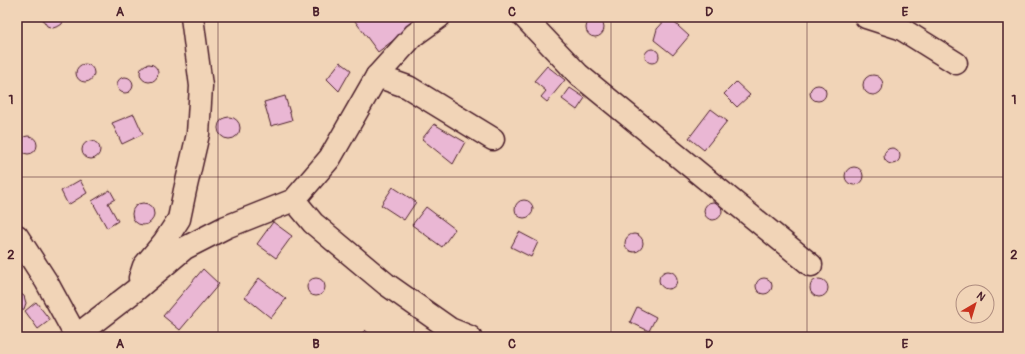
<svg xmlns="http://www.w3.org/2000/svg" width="1025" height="354" font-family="Pangolin,sans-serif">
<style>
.building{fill:#eab7d4;stroke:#4a1f2b}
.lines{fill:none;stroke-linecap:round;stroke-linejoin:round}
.street-casing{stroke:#4a1f2b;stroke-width:25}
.street{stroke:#f1d4b7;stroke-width:22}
.grid{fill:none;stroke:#4a1f2b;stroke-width:1;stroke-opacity:0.55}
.neatline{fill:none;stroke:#4a1f2b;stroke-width:1.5}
.grid-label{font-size:13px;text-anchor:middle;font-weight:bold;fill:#4a1f2b}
</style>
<rect width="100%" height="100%" fill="#f1d4b7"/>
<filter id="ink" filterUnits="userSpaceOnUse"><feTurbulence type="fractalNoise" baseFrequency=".025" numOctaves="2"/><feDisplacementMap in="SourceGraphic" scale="8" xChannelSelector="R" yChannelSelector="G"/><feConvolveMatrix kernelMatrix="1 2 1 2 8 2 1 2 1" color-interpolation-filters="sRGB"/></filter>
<g filter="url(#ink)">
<g class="building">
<polygon points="43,17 64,17 62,24 59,26 53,28 47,26 43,20"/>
<polygon points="352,17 418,17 420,20 378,52"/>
<polygon points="668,17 689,36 673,55 654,40 657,29"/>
<circle cx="595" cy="28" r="9"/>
<circle cx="652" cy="56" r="7"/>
<polygon points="340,62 351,70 339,91 327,79"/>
<circle cx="85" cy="73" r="9"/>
<circle cx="149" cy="73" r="9"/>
<polygon points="547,66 565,80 547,102 541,97 546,91 534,81"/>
<circle cx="873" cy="85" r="10"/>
<circle cx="125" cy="85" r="8"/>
<polygon points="736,82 750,95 737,107 724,94"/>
<circle cx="818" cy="93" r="8"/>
<polygon points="570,88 585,98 577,110 562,99"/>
<polygon points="285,96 292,120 271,126 264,102"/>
<polygon points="711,109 727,121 704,150 689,138"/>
<polygon points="134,114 143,134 122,144 112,123"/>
<circle cx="229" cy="128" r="11"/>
<polygon points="434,124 465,142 453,164 422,139"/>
<circle cx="28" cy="145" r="9"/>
<circle cx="91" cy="150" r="9"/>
<circle cx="892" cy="156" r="8"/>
<circle cx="854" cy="176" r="9"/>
<polygon points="80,180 87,193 68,205 61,191"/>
<polygon points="393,187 416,202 404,220 381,205"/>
<polygon points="110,190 115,199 108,203 118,221 107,228 92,201"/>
<circle cx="524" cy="209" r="9"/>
<circle cx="713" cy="211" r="9"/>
<circle cx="143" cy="214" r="11"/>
<polygon points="426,207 455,229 442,247 412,225"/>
<polygon points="273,222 292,236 276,258 257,244"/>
<polygon points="519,232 538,242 531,257 511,247"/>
<circle cx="634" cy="243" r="9"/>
<polygon points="203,269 219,284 180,330 163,316"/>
<circle cx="668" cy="280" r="9"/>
<circle cx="316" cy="287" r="9"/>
<circle cx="764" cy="286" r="8"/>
<polygon points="259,278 286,299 271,318 245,297"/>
<circle cx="819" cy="288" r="9"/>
<polygon points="17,292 21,294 24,296 26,303 24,309 17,313"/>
<polygon points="36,302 50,320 38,329 25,311"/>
<polygon points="637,307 656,317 649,331 630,322"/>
<polygon points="365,330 373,337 359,337"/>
</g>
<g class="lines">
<defs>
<g id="street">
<polyline points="524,17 579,75 811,265"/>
<polyline points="866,17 900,28 956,63"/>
<polyline points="377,76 408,87 493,139"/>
<polyline points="294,200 313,223 386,284 450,329 470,337"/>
<polyline points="17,236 46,281 76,336"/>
<polyline points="140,278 144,266 164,242 179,219 185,190 198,134 201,86 192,17"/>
<polyline points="73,337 76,336 137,289 185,248 226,227 294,200 330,158 377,76 414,35 439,17"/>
</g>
</defs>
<use href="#street" class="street-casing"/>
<use href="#street" class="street"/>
</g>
</g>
<path class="grid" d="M218,17V337M414,17V337M611,17V337M807,17V337M17,177H1008"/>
<rect width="1025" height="354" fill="none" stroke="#f1d4b7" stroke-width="44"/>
<g transform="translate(975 304) rotate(38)"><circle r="19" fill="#f1d4b7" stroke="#ae8c7f"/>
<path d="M0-3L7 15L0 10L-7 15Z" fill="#c8321e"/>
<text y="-6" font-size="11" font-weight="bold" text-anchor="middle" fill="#4a1f2b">N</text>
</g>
<rect x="22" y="22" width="981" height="310" class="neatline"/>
<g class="grid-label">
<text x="120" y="16">A</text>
<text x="316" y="16">B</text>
<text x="512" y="16">C</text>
<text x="709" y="16">D</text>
<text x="905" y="16">E</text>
<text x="11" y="104">1</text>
<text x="1014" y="104">1</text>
<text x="11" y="259">2</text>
<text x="1014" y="259">2</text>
<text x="120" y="348">A</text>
<text x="316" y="348">B</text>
<text x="512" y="348">C</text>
<text x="709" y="348">D</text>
<text x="905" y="348">E</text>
</g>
</svg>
